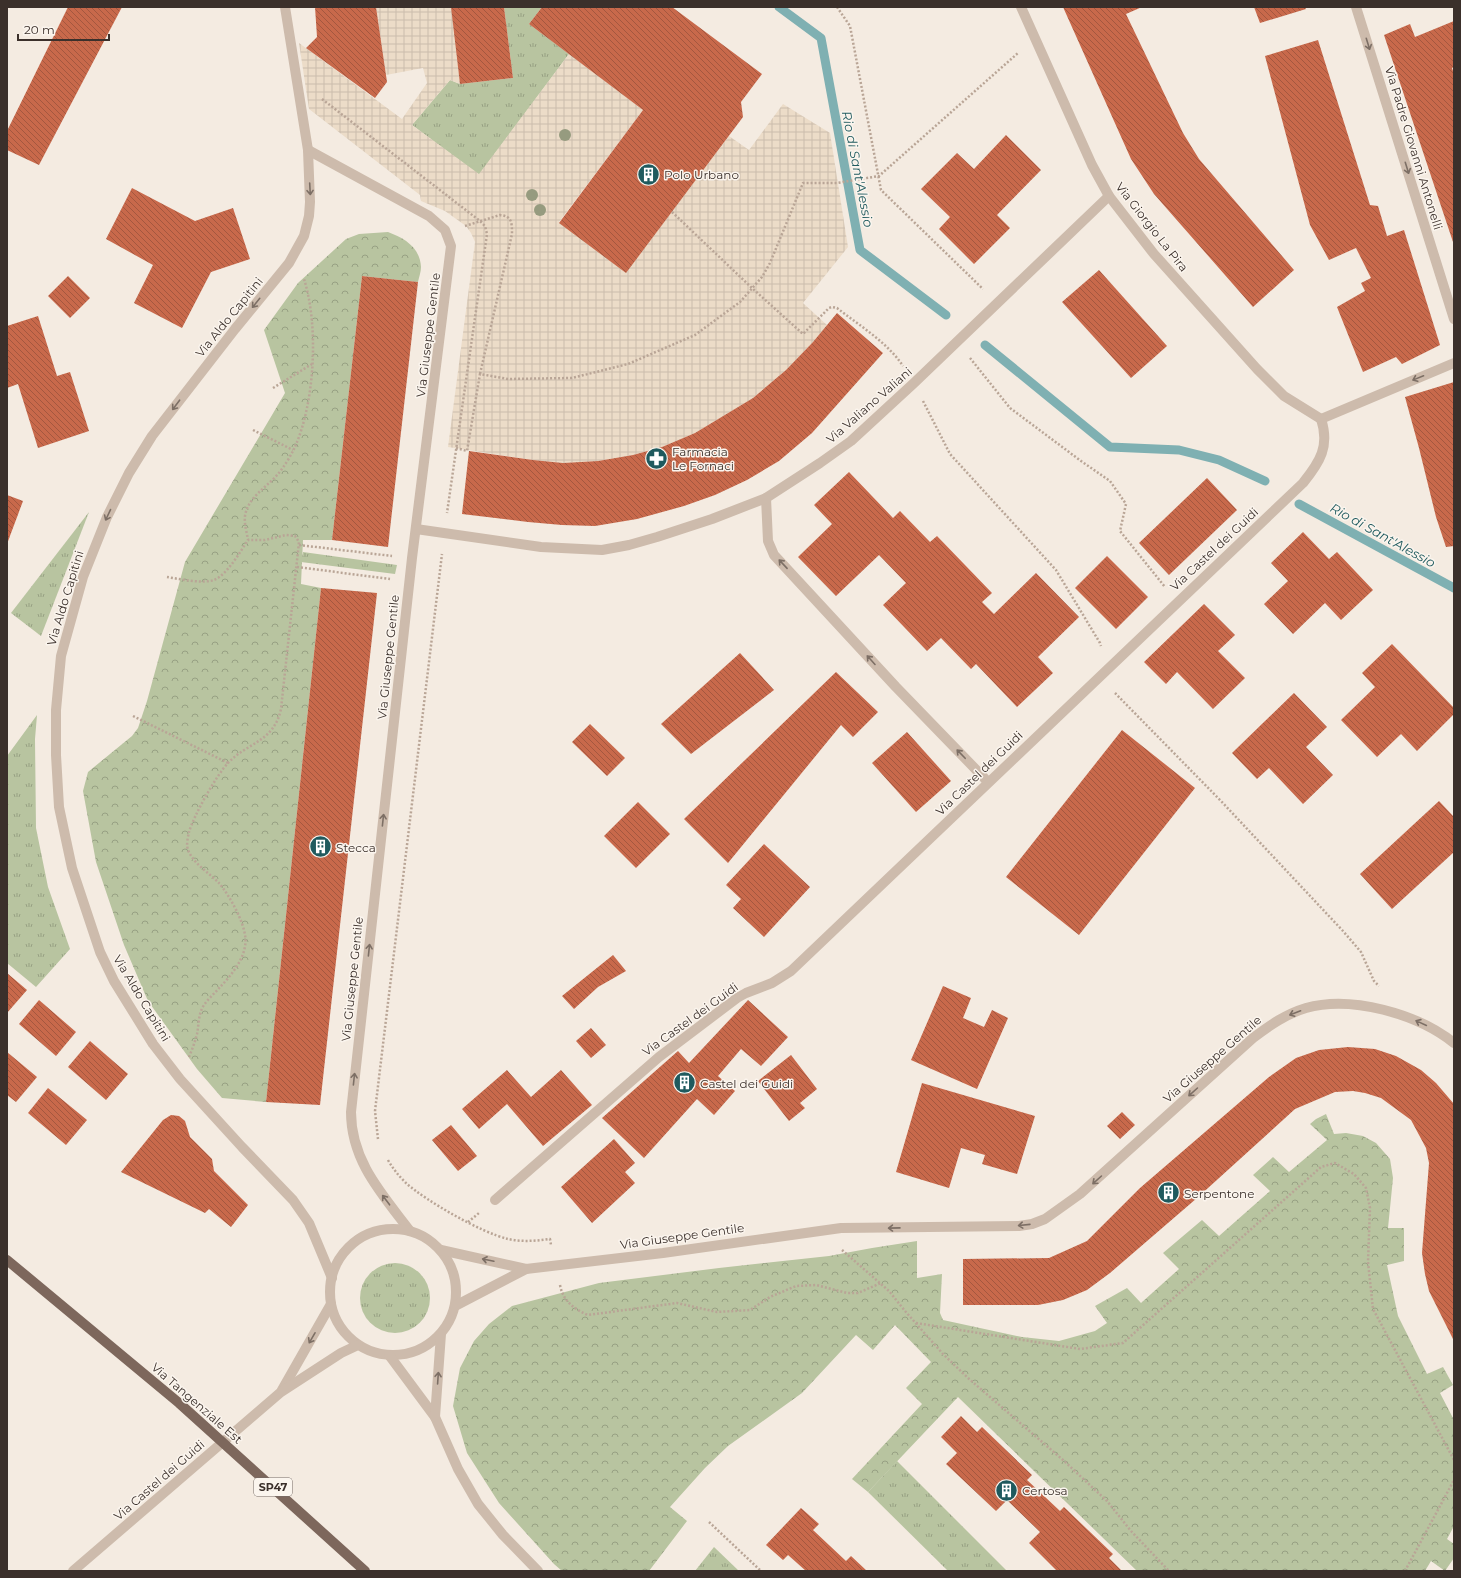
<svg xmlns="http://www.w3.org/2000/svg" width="1461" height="1578" font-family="Montserrat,sans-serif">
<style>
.grass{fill:url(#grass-tufts)}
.forest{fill:url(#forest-crowns)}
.plaza{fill:url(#plaza-grid)}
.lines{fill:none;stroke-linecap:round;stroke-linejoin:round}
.stream{stroke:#7fb0b2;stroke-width:9}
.building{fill:url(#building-back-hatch)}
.path{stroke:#b9a596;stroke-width:2.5;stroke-dasharray:2 2;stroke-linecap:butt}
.minor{stroke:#cdbbac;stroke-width:10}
.primary{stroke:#7d675c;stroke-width:10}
.tree{fill:#969b7f}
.oneway{stroke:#7d6f65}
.labels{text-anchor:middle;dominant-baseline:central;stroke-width:3;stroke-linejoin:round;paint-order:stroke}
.shield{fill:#fbf5ee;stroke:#756b66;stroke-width:1}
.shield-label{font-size:11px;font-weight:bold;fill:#3b302b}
.street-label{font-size:12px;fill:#3b302b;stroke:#fbf5ee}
.poi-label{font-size:12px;fill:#3b302b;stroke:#fbf5ee;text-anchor:start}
.water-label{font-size:13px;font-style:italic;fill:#1f5a5e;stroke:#fbf5ee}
</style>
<defs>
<pattern id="grass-tufts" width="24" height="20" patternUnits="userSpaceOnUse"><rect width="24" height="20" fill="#b8c4a0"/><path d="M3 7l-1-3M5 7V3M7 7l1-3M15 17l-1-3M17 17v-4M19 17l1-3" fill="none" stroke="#97a083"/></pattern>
<pattern id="forest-crowns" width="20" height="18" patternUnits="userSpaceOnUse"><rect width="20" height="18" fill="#b8c4a0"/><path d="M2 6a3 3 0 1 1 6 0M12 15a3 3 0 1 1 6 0" fill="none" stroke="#97a083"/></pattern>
<pattern id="plaza-grid" width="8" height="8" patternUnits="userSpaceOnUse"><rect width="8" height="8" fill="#ecdcc8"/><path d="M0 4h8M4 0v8" fill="none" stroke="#cbbdac"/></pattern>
<pattern id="building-back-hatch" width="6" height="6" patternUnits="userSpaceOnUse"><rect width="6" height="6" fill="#c8694b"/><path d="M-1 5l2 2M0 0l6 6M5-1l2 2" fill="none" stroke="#a4573f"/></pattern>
</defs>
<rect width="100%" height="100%" fill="#f4ebe1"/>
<g class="grass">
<polygon points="504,7 542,7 529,24 569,54 479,175 412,125 450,80 460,84 513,78"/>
<polygon points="89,512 41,636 11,613"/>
<polygon points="303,552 397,565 395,574 301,562"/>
<polygon points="37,715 35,739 36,828 48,887 70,949 36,987 7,963 7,756"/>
<circle cx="395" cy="1298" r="35"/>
<polygon points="897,1461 1007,1571 948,1571 868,1492"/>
<polygon points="714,1547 739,1571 695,1571"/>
</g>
<g class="forest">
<path d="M388,232C404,238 420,247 421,267C421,272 419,277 418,282L362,276L332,540H303L301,584L321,588L266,1102L222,1098L197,1069L148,1001L124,945L96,862L83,791L88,772L132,736L138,728L147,701L185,562L285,393L264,330L298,283L346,239L359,234Z"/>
<polygon points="1326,1114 1334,1134 1346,1133 1363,1136 1376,1143 1390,1159 1393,1178 1388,1228 1404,1228 1404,1261 1387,1265 1398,1316 1427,1374 1443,1367 1453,1385 1440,1393 1454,1420 1454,1526 1447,1539 1454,1544 1454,1558 1445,1571 1431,1561 1425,1571 1137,1571 958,1397 868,1492 852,1479 922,1404 906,1388 931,1362 895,1325 873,1350 856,1335 802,1393 728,1446 705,1468 670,1507 687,1521 649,1571 562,1571 554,1564 499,1503 467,1453 453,1406 460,1368 474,1341 489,1324 512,1306 599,1283 719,1268 829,1256 872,1248 917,1241 917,1278 942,1274 940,1313 943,1320 1022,1337 1059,1341 1095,1331 1107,1323 1095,1306 1127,1288 1141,1303 1179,1269 1163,1253 1202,1220 1219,1236 1270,1191 1253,1175 1273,1157 1289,1172 1327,1140 1310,1124 1316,1119"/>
</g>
<polygon class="plaza" points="376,7 452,7 460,84 450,80 412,125 479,174 569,54 643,110 559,222 626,272 729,136 749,150 783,104 830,133 848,247 803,303 827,325 813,342 786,370 753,398 695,433 662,447 633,455 598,461 563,463 533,460 448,447 475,242 471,233 466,226 445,211 421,201 420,195 309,109 299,43 402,119 427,83 423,68 386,75"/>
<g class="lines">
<g class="stream">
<polyline points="779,7 821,38 860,250 946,315"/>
<polyline points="985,345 1110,447 1179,450 1219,460 1265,481"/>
<polyline points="1299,504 1454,588"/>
</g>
</g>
<g class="building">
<polygon points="68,7 122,7 39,165 7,150 7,131"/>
<polygon points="315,7 376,7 387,82 375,98 306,48 317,37"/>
<polygon points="451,7 504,7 513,78 460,84"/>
<polygon points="542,7 672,7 762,74 741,102 743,117 626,273 559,223 643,110 529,24"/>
<polygon points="1063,7 1142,7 1126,14 1183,133 1199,159 1294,270 1253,307 1154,194 1131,159"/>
<polygon points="1254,7 1305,7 1306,9 1260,23"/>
<polygon points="1454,21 1454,67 1452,68 1454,74 1454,245 1384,35 1410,24 1415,37"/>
<polygon points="1318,40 1370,205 1378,206 1387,236 1404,230 1440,345 1402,364 1396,357 1363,372 1337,307 1365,291 1361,283 1371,278 1356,248 1329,260 1310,225 1265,56"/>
<polygon points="1006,135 1041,170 997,215 1010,228 974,264 939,229 950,217 921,189 957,153 974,169"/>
<polygon points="132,188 195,221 233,208 250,259 211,272 182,328 134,303 153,265 106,239"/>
<polygon points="1099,270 1167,346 1131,378 1062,302"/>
<polygon points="68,276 90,298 70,318 48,296"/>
<polygon points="362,276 418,282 388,547 332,540"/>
<polygon points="837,313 883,353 812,433 779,461 747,480 715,495 684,506 637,519 595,526 562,525 528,522 462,514 469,451 533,460 563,463 598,461 633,455 662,447 695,433 753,398 786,370 813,342"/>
<polygon points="38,316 57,376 70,372 89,431 38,448 18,384 7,388 7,326"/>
<polygon points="1454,382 1454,546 1446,547 1436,517 1419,448 1405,397"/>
<polygon points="849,472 893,518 900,511 930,542 937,536 992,593 982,602 994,614 1036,573 1079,617 1038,657 1053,673 1017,707 976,664 971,669 941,638 927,651 883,605 906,583 879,555 836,596 798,557 832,524 814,505"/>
<polygon points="1207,478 1237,510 1169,575 1139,543"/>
<polygon points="7,495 23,501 7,544"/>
<polygon points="1303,532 1329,559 1337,552 1373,590 1341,620 1325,603 1293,634 1264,604 1288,581 1271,563"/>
<polygon points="1107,556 1148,597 1116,629 1075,588"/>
<polygon points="321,588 377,593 320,1105 266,1102"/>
<polygon points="1204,604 1235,635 1218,651 1245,678 1213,709 1177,672 1166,684 1144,662"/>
<polygon points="1392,644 1454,708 1454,714 1417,751 1401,734 1377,757 1341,720 1375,687 1362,673"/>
<polygon points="740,653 774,690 691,754 661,724"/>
<polygon points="836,672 878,712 853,737 841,725 728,863 684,819"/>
<polygon points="1294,693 1327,727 1306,747 1333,775 1303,804 1269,768 1257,779 1232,753"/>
<polygon points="590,724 625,758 607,776 572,742"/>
<polygon points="1122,730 1195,788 1079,935 1006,877"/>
<polygon points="907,732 951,781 916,812 872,763"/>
<polygon points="1439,801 1454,817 1454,852 1392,909 1360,874"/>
<polygon points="638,802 670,834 636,868 604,836"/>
<polygon points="764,844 810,887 764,937 733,908 741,899 726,885"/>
<polygon points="613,955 626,971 598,987 574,1009 562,996"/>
<polygon points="7,973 27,990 7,1013"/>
<polygon points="943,986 971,998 963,1018 984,1027 992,1010 1008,1018 977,1089 911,1060"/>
<polygon points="39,1000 76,1032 56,1056 19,1024"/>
<polygon points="748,1000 788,1037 761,1066 741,1049 718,1076 735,1091 714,1115 697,1099 644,1158 602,1118 678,1051 689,1063"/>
<polygon points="591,1028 606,1045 591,1058 576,1041"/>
<polygon points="90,1041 128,1074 106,1100 68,1067"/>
<polygon points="1348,1047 1375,1049 1396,1056 1421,1070 1436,1083 1454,1104 1454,1341 1429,1291 1425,1274 1422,1253 1429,1163 1426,1148 1411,1120 1381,1098 1365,1093 1353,1091 1335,1092 1295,1109 1197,1198 1110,1273 1087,1290 1063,1300 1038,1305 963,1305 963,1259 1049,1258 1087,1241 1140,1188 1269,1077 1296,1058 1319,1050"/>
<polygon points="7,1052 37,1077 16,1102 7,1095"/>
<polygon points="791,1055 817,1089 800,1103 805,1108 789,1121 758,1081"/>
<polygon points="507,1070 531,1097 561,1070 592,1105 543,1146 507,1104 479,1129 462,1109"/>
<polygon points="922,1083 1035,1116 1017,1174 982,1164 985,1155 961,1148 949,1188 896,1172"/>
<polygon points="48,1088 87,1120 66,1145 28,1113"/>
<polygon points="1122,1112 1135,1125 1120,1139 1107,1126"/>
<polygon points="171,1115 179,1116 185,1121 190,1137 212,1159 214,1171 248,1205 231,1227 209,1209 205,1213 121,1172 163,1120"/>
<polygon points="451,1125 477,1156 458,1171 432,1140"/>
<polygon points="614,1139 635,1163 625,1172 635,1183 592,1223 561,1187"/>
<polygon points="961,1416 977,1432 982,1427 1032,1475 1027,1480 1060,1511 1064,1507 1113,1554 1109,1558 1122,1571 1057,1571 1029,1543 1040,1532 1007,1500 996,1511 946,1464 957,1453 941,1437"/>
<polygon points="801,1508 819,1524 813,1530 846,1561 851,1556 867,1571 806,1571 788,1555 783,1560 766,1545"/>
</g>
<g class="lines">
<g class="path">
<polyline points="837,7 850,26 881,190 983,289"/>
<polyline points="322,99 480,221 485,226 487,234 447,513"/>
<path d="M672,212L752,288L803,334L829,308L832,307L837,308C860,326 887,342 903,366"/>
<path d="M465,226L500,215C512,216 512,223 512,234L480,374"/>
<polyline points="970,358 1010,408 1081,461 1110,481 1126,504 1120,531 1165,587"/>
<polyline points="273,388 312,364"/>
<polyline points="923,401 950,454 1056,570 1100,643 1101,646"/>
<polyline points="253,430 293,450"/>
<polyline points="456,448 467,451 480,374 508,379 572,378 628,364 695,335 740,302 762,277 770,263 803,183 837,183 879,176 1018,53"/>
<polyline points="299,545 392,556"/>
<polyline points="297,567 390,579"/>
<path d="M167,577C179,579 203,584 214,580C227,575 240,552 248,540C247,533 244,524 245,516C248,497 266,488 278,474C284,467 290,457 294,449C315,404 319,326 304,279"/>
<polyline points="1115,693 1221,801 1343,931 1361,952 1374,981 1379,986"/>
<polyline points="133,716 228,763"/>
<path d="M189,1057C192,1050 195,1042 197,1034C199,1025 198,1014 204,1005C208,999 215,993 220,987C230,977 243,961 245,946C249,929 230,896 219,883C209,873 193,863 188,850C186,844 188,837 189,832C194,815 216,776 228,763C248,742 274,742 281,709L299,542L295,536L286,535L265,540H248"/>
<polyline points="378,1139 375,1111 442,554"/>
<path d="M388,1160C393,1169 399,1176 406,1183C426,1201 482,1233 508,1239C522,1242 536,1241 550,1239L551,1245"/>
<polyline points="468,1222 479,1213"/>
<polyline points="842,1250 889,1291 905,1311 943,1354 968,1378 1063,1460 1107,1501 1131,1531 1169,1571"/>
<path d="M560,1285C563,1301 574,1309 588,1315L677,1303L717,1312L750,1310L770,1297L796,1286L816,1285L847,1293H858L881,1283"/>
<polyline points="916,1323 1080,1349 1123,1343 1321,1167 1335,1163 1354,1174 1366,1188 1370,1208 1368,1262 1373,1309 1454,1460"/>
<polyline points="709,1522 761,1571"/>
<polyline points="1405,1571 1454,1480"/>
</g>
<g class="minor">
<polyline points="285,7 308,150 310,202 309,216 304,236 289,263 235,329 152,436 129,473 107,517 83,577 61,656 56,710 56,755 59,807 72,868 100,952 114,981 153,1044 180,1079 242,1147 293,1200 309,1223 332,1278"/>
<polyline points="1021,7 1092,165 1109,196 1154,254 1257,369 1284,396 1321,419"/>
<polyline points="1356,7 1454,319"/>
<path d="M308,150L429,216L445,230L451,246L412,558L351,1112C351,1161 382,1194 410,1231"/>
<polyline points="1321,419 1454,363"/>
<polyline points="766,498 768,541 774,555 896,687 988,782"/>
<polyline points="416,529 541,547 602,550 629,545 657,537 712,519 766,498 820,463 851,441 914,383 1109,196"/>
<path d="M495,1200L659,1057L737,998L746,993L772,983L791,971L1303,483C1320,462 1330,446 1321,419"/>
<circle cx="393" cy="1292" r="63"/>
<path d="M441,1250L526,1269L663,1253L841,1228L1019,1226L1032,1224L1045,1219L1080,1194L1253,1038C1270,1025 1286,1014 1306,1008C1351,995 1418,1014 1454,1043"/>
<polyline points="455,1306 526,1269"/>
<polyline points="389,1355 435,1417 458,1469 478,1504 503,1535 538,1571"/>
<polyline points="282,1390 331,1304"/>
<polyline points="435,1417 441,1334"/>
<polyline points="73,1571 281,1392 341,1353 358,1345"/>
</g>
<polyline class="primary" points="7,1260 179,1403 365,1571"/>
</g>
<g class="tree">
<circle cx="565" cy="135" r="6"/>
<circle cx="532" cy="195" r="6"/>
<circle cx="540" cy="210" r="6"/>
</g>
<defs><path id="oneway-shaft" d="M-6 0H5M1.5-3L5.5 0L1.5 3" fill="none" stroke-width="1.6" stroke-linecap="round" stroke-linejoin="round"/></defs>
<g class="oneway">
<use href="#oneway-shaft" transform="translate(1368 44) rotate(73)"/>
<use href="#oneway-shaft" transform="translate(1407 168) rotate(73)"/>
<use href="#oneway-shaft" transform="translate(310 189) rotate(87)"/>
<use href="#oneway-shaft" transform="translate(256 303) rotate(129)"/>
<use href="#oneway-shaft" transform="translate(1418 378) rotate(158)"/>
<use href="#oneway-shaft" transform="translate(176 405) rotate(127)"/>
<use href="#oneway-shaft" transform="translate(108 515) rotate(115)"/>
<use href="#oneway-shaft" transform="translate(783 564) rotate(-133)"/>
<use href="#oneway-shaft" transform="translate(871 660) rotate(-132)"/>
<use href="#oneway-shaft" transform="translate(961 754) rotate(-134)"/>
<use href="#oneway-shaft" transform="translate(383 820) rotate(-84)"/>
<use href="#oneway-shaft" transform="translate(369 950) rotate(-84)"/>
<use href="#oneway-shaft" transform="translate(1295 1013) rotate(159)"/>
<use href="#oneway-shaft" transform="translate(1421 1023) rotate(-155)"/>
<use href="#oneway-shaft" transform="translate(354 1079) rotate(-84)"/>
<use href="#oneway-shaft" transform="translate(1193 1092) rotate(138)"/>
<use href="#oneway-shaft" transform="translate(1097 1180) rotate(138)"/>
<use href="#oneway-shaft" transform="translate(386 1200) rotate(-127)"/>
<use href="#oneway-shaft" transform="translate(1024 1225) rotate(174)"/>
<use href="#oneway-shaft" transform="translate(894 1228) rotate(179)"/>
<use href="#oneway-shaft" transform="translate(488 1260) rotate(-168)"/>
<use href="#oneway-shaft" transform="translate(312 1338) rotate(120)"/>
<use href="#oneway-shaft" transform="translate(438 1378) rotate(-86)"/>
</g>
<defs>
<symbol id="building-disc" viewBox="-11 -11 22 22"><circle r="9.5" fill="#1f5a5e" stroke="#fbf5ee"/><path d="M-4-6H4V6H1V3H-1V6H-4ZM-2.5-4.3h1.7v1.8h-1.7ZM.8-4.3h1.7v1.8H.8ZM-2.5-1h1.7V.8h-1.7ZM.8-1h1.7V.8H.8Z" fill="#fff"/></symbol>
<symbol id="pharmacy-disc" viewBox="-11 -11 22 22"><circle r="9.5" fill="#1f5a5e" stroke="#fbf5ee"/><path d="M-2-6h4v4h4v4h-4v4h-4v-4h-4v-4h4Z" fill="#fff"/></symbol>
</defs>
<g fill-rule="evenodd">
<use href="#building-disc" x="636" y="162" width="25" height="25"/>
<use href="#pharmacy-disc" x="644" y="446" width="25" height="25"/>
<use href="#building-disc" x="308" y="834" width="25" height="25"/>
<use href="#building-disc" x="672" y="1070" width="25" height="25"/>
<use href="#building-disc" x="1156" y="1180" width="25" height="25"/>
<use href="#building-disc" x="994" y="1478" width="25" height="25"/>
</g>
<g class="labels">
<rect class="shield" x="254" y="1478" width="38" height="18" rx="3"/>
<g class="shield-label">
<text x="273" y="1487">SP47</text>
</g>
<g class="street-label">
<text transform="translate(1414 148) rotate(73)">Via Padre Giovanni Antonelli</text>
<text transform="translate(1152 227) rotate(52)">Via Giorgio La Pira</text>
<text transform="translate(229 317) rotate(-51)">Via Aldo Capitini</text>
<text transform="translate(428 335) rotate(-83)">Via Giuseppe Gentile</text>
<text transform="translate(869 405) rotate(-41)">Via Valiano Valiani</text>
<text transform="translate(1214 549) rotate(-43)">Via Castel dei Guidi</text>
<text transform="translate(65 598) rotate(-73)">Via Aldo Capitini</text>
<text transform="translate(388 657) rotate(-84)">Via Giuseppe Gentile</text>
<text transform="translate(979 773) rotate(-44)">Via Castel dei Guidi</text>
<text transform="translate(352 979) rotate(-84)">Via Giuseppe Gentile</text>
<text transform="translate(142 998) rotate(59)">Via Aldo Capitini</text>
<text transform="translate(690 1019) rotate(-36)">Via Castel dei Guidi</text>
<text transform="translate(1212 1059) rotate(-41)">Via Giuseppe Gentile</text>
<text transform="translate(682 1236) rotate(-8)">Via Giuseppe Gentile</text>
<text transform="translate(197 1403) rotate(41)">Via Tangenziale Est</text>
<text transform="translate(159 1480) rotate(-41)">Via Castel dei Guidi</text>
</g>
<g class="poi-label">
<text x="664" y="174">Polo Urbano</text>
<text x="672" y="451">Farmacia<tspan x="672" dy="14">Le Fornaci</tspan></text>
<text x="336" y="847">Stecca</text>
<text x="700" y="1083">Castel dei Guidi</text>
<text x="1184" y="1193">Serpentone</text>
<text x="1022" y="1490">Certosa</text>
</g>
<g class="water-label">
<text transform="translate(858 169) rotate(79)">Rio di Sant'Alessio</text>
<text transform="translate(1383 535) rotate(29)">Rio di Sant'Alessio</text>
</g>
</g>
<rect width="1461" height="1578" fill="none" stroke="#3b302b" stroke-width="16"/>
<path d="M18 34v6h91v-6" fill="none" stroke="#3b302b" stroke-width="2"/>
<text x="24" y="34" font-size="12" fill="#3b302b" stroke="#fbf5ee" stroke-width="3" paint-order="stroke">20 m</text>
</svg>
